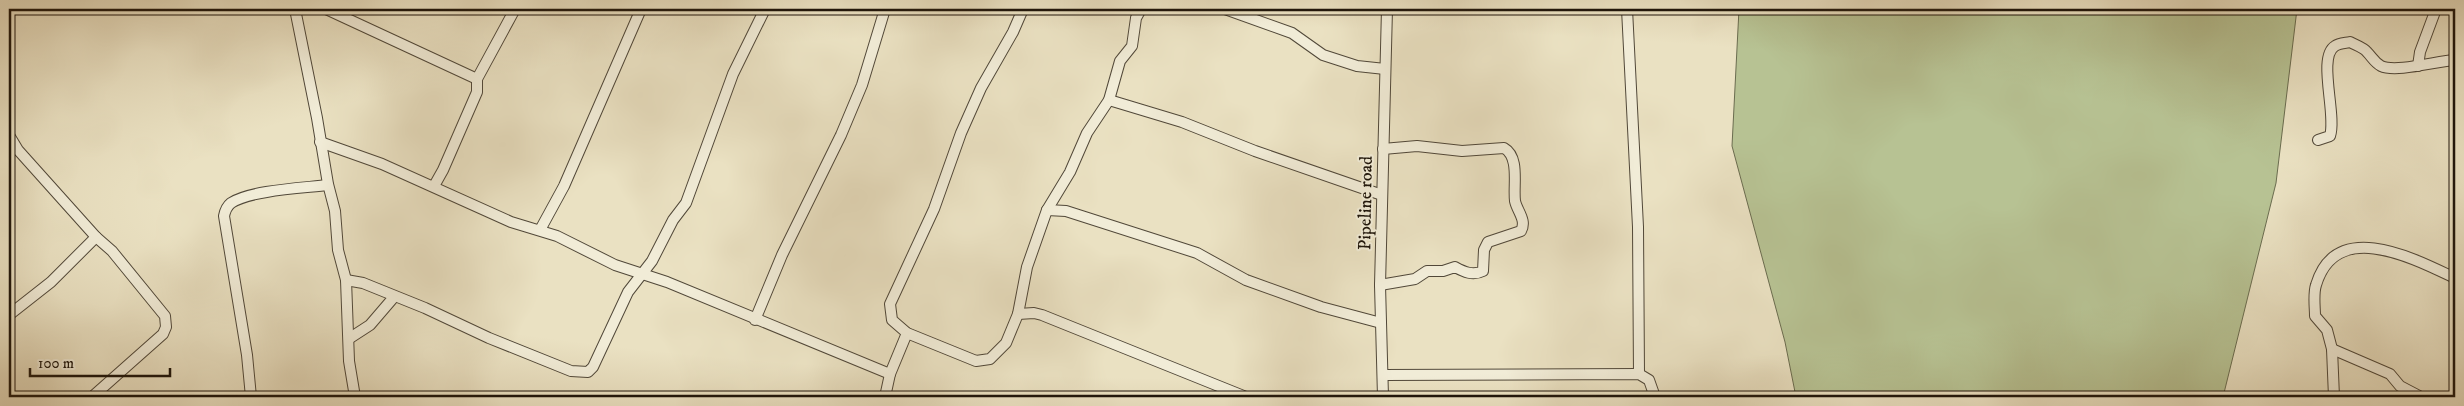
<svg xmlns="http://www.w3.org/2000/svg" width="2464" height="406" font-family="'IM FELL DW Pica',serif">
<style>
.green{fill:#b7c293;stroke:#6a6c4f}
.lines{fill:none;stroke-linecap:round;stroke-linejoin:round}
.minor-casing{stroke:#514839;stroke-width:12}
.minor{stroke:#f1ecd7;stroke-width:10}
.labels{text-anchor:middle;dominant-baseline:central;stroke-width:4;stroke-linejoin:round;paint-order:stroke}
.street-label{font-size:18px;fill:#1e150b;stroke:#f1ecd7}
</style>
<rect width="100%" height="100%" fill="#eae1c2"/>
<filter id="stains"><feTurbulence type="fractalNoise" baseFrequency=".004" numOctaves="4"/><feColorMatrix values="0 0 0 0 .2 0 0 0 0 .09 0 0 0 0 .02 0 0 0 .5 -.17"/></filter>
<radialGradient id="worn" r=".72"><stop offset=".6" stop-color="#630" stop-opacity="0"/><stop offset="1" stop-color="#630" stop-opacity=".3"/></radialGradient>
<polygon class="green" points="1739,9 2297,9 2276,183 2223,397 1796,397 1785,342 1732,146"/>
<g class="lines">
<defs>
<g id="minor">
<polyline points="295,9 317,118 328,184 335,211 338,250 346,280 349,361 355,397"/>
<polyline points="326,9 477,79"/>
<polyline points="1023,9 1013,32 981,88 961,133 934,209 890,304 892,320 907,333 976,361 990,359 1006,343 1018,314 1027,267 1047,210 1070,172 1087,133 1109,100 1120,61 1132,46 1136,18 1141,9"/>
<polyline points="1225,9 1292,33 1323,55 1357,66 1385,69"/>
<polyline points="1627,9 1638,227 1639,374"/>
<polyline points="2418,66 2420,52 2436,9"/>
<polyline points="1109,100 1182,122 1255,151 1382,195"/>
<polyline points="9,135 18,150 96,237 112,251 165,316 166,327 163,334 92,397"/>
<path d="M2318,140L2330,136C2337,115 2317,57 2335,46C2339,43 2346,43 2350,42C2355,45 2363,47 2367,52C2372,57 2374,62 2381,66C2396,73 2437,61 2455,60"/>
<polyline points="320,142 382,164 511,222 557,236 615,265 667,282 890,374"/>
<polyline points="434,186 443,170 477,92 477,79 515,9"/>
<polyline points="1047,210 1066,211 1197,253 1246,280 1321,307 1381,323"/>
<polyline points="540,230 564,186 641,9"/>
<polyline points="346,280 363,283 425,308 489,338 571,371 588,372 593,367 628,292 652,261 673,220 686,203 733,74 765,9"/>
<path d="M1380,285L1415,279L1427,271H1443L1455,267C1464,272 1473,276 1483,271L1484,250L1488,242L1521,231C1527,220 1517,211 1515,201C1513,185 1520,157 1504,148L1462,151L1417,146L1383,149"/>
<polyline points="1018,314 1034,313 1042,315 1246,397"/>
<polyline points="9,315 51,282 96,237"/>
<polyline points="755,320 782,255 841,135 862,85 885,9"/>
<polyline points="350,338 370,325 394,297"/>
<polyline points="2332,349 2390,374 2400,386 2421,397"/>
<polyline points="1383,375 1639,374 1649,380 1655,397"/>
<path d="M251,397L247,355L224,216C225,211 226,207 231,203C251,190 304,188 328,185"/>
<polyline points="885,397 890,374 907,333"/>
<polyline points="1383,397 1380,285 1387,9"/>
<path d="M2334,397L2332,349L2327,330L2315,316C2315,307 2313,294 2316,285C2336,218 2413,258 2455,278"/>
</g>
</defs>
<use href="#minor" class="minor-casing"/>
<use href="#minor" class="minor"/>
</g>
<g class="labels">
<g class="street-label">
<text transform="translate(1366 203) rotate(-89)">Pipeline road</text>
</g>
</g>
<rect width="2464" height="406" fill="none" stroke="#eae1c2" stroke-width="30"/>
<rect x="10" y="10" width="2444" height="386" fill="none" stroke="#1e150b" stroke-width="2.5"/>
<rect x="15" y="15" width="2434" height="376" fill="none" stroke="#1e150b"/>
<path d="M30 368v8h140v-8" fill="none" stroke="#1e150b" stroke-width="2.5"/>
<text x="38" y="368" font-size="15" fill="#1e150b" stroke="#f1ecd7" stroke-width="4" paint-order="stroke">100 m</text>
<rect width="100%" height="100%" filter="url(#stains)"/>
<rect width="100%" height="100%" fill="url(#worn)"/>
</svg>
